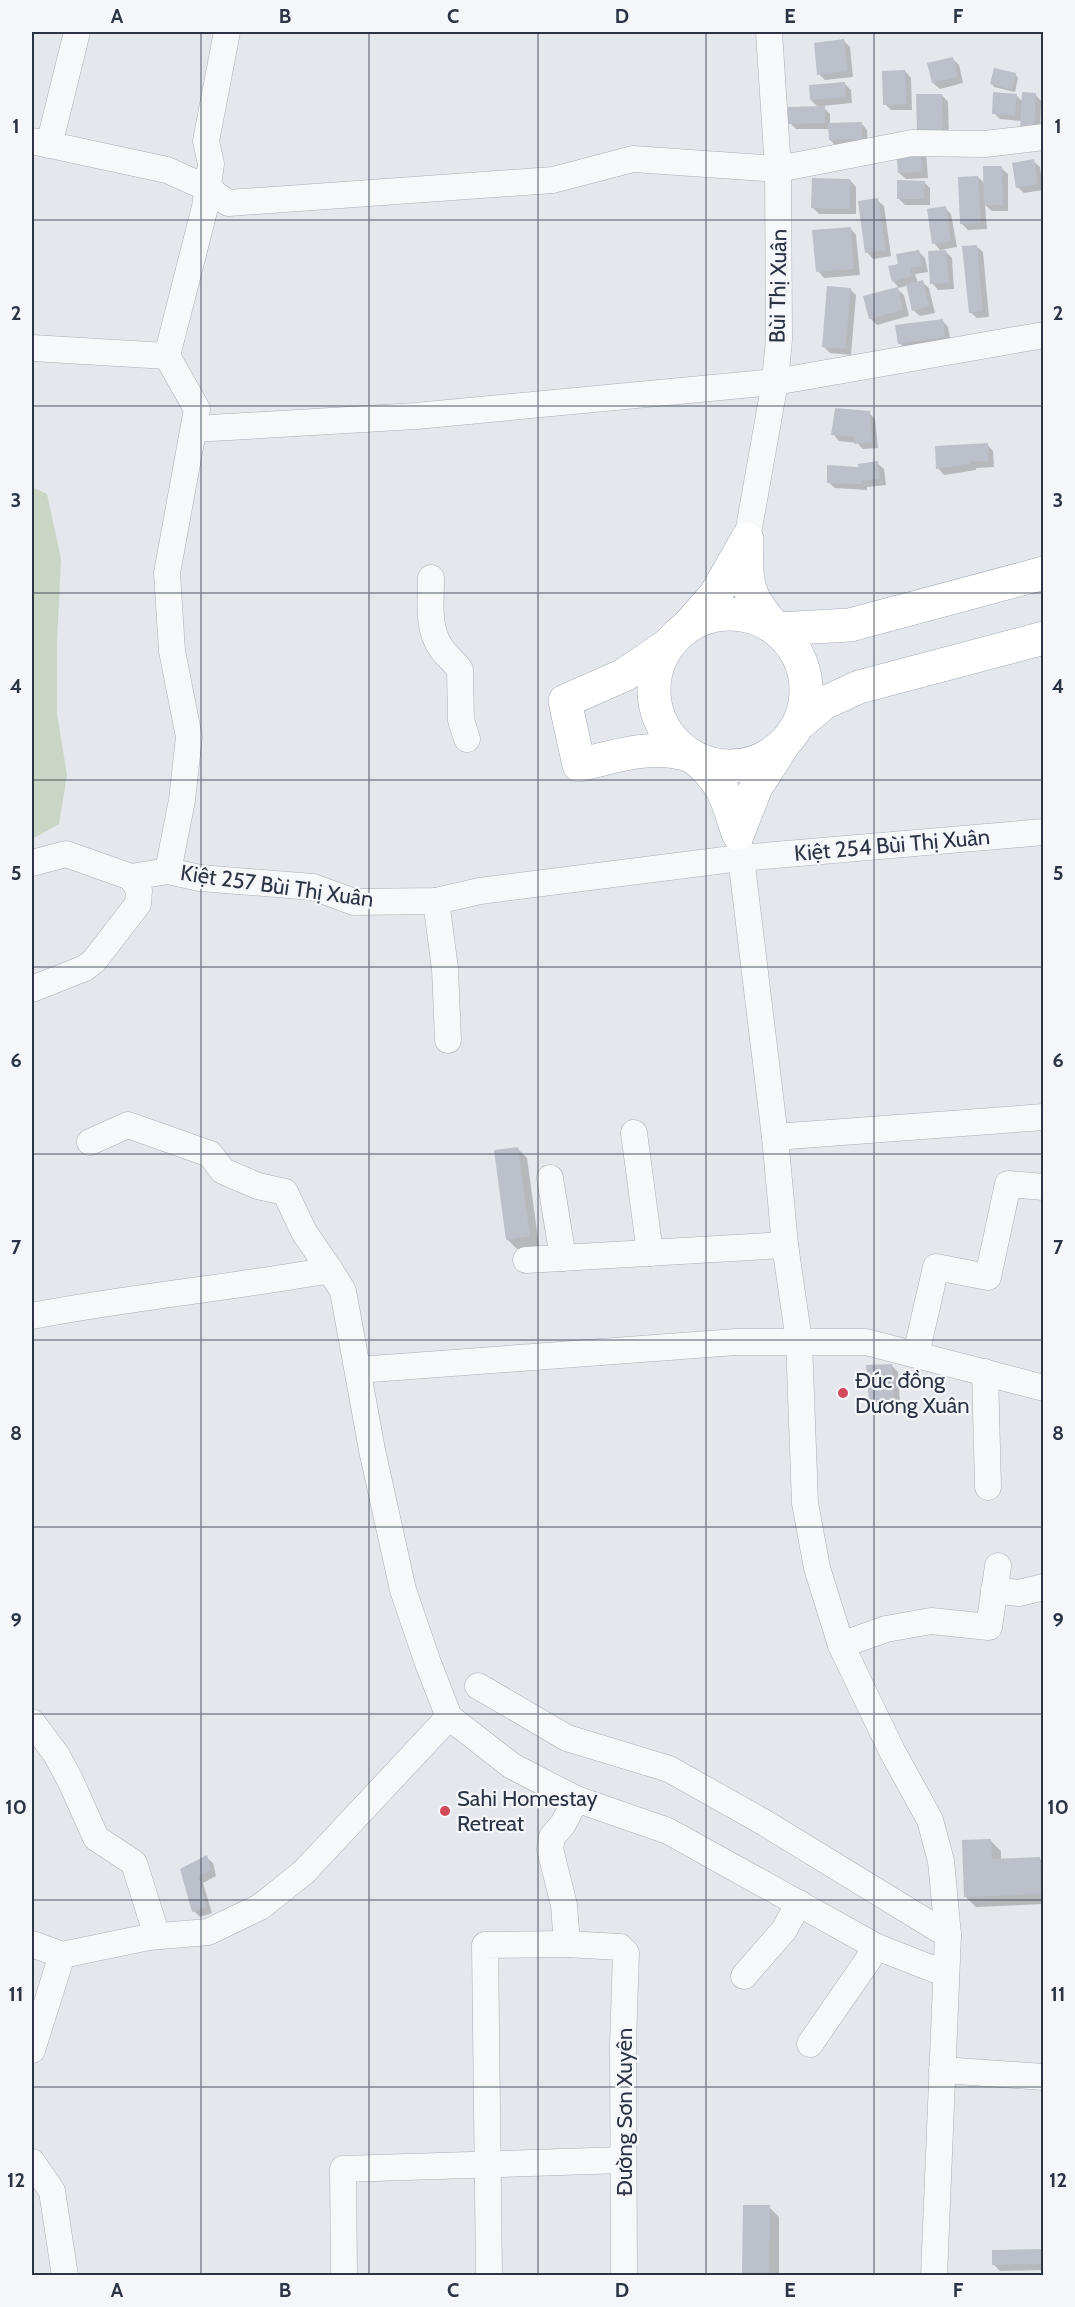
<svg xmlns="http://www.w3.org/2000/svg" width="1075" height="2307" font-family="Cabin,sans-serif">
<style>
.green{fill:#c9d6c5}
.shadow{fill:#0003}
.building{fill:#bbc0ca}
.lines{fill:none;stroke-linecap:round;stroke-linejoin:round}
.minor-casing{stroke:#a9aeb7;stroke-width:27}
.major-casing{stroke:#a3abb8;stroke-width:34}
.minor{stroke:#f7f8fa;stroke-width:26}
.major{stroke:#fff;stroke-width:33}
.grid{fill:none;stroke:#2b3445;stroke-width:1.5;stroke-opacity:0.55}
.poi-dot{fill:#d1495b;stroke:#f4f6f9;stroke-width:2}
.labels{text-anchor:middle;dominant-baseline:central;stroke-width:4.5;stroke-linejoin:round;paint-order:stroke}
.street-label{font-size:22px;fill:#2b3445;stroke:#f4f6f9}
.poi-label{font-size:22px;fill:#2b3445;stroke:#f4f6f9;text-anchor:start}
.neatline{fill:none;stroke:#2b3445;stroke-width:2}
.grid-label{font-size:20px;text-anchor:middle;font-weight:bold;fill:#2b3445}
</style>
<rect width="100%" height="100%" fill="#e4e7ec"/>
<polygon class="green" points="32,487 47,494 61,559 57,642 57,714 67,775 59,824 32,839"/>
<g class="shadow">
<polygon points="844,41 850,47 853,77 825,80 819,74"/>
<polygon points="953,59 959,65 963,83 940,89 933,83"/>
<polygon points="995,70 1016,75 1018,78 1015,92 994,87 992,84"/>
<polygon points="905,71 911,78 912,110 891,110 885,104"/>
<polygon points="844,83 851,90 852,103 822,106 830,114 830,124 861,123 867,130 868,145 836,146 830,140 830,129 796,129 790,123 819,108 811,100"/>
<polygon points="1035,94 1041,101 1040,137 1022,121 1000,119 994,113 1016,95 1023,102"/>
<polygon points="942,95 948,102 949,136 925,136 918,129"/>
<polygon points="898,147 926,152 928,178 906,179 899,173"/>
<polygon points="1033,161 1040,167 1043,190 1024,193 1017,187"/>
<polygon points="1001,168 1008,174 1008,211 992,211 985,205 987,229 968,230 962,224 978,177 985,184"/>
<polygon points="850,180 856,187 856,214 819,214 813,208"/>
<polygon points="924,182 930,188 930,205 905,205 898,198"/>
<polygon points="877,200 884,206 891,256 873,259 867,252"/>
<polygon points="945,208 951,214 957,247 940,250 934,243"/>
<polygon points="850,228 856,235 860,275 824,278 818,271"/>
<polygon points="976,246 983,252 989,317 977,318 970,312"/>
<polygon points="919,252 925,258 928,272 915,274 918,283 922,282 929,288 935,313 920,316 913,310 908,285 899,288 893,281 900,265"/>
<polygon points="946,252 952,258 954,289 938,290 932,283"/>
<polygon points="850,289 856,295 851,355 830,353 824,347"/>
<polygon points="897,289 904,295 909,316 877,325 870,318"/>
<polygon points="942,320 948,327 951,343 906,349 899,343"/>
<polygon points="869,413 875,419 878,448 863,449 857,443 839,441 833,434"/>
<polygon points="987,444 993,451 994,467 976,468 976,470 944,475 938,468"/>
<polygon points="877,463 884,469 886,485 867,487 867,490 835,488 828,482"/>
<polygon points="517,1148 527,1158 539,1246 517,1249 507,1239"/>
<polygon points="891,1365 898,1372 900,1405 877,1407 870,1400"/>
<polygon points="991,1841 1001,1851 1001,1860 1040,1859 1044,1863 1044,1904 976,1907 966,1897"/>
<polygon points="206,1857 213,1863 216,1876 203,1883 212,1913 200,1917 194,1911 182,1870"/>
<polygon points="769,2207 779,2217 779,2276 744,2276"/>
<polygon points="1044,2251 1044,2270 1000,2271 994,2265"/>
</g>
<g class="building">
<polygon points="844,39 848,71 817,75 814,43"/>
<polygon points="953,57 958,77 932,83 927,63"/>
<polygon points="994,68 1016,73 1012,90 990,84"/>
<polygon points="905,70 906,104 883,105 882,71"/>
<polygon points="845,82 846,97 810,100 809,85"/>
<polygon points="993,92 1017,94 1015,115 992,114"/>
<polygon points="1022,92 1036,93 1034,131 1020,131"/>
<polygon points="916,94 942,94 943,130 917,130"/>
<polygon points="825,106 825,123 788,124 788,107"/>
<polygon points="862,122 862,139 829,140 828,123"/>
<polygon points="920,144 922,172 898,173 896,146"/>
<polygon points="1034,159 1038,184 1016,188 1012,163"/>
<polygon points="983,166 1002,166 1003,205 984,205"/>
<polygon points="978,176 981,223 960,224 958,177"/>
<polygon points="812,178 850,179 850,209 811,208"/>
<polygon points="897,180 925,181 924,199 897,199"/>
<polygon points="878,198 886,250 865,253 858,201"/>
<polygon points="946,206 951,241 932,244 927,209"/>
<polygon points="851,227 854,269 816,272 812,230"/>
<polygon points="977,245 983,311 969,313 962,246"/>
<polygon points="919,250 922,266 910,268 912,276 892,282 888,266 898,264 896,254"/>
<polygon points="946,250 949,283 930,284 928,251"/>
<polygon points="923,280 929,306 912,311 906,284"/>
<polygon points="827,286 851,288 845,349 822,347"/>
<polygon points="898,287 903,310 869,319 863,296"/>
<polygon points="943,319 945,337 898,344 895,325"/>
<polygon points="835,408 870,411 872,442 855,444 854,437 831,435"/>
<polygon points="988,443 988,461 970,462 971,464 936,469 935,446"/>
<polygon points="878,461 880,479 861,481 862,484 827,483 827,465 858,467 858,464"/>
<polygon points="518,1147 530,1236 506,1240 494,1150"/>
<polygon points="892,1364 894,1399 869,1401 866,1365"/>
<polygon points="991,1839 992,1859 1040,1857 1041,1894 964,1897 962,1840"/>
<polygon points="207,1855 211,1870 198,1876 207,1907 192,1912 180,1869"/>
<polygon points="743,2205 770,2205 769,2276 742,2276"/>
<polygon points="1044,2249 1044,2264 992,2265 992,2250"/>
</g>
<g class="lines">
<defs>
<g id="minor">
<polyline points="32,141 167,170 207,188 228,203 553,180 633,159 778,169 912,143 985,144 1044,137"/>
<polyline points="49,145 77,32"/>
<polyline points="32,348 167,356"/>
<polyline points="194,429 416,416 775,382 1044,335"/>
<polyline points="747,539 775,382 779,339 778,169 769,32"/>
<path d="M431,578C431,601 427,628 441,648C447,657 455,662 460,670L461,720L467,739"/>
<polyline points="738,833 775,1137 785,1245 799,1341 805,1503 817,1568 841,1645 892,1751 930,1820 941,1861 948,1935 934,2276"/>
<polyline points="32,863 66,854 131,877 168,871 200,878 313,887 354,902 436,901 480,891 740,858 1044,832"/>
<polyline points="168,871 182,800 189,737 172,651 167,573 197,409 167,356 205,207 211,164 206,141 227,32"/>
<polyline points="436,901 445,969 448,1040"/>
<polyline points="32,989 85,968 94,961 138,904 139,890 131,877"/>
<polyline points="634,1133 650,1253"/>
<polyline points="775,1137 1044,1117"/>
<polyline points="90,1142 128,1125 210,1154 223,1171 258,1186 285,1192 304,1232 330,1270"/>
<polyline points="550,1178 563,1258"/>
<polyline points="526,1260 785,1245"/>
<path d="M32,1316C130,1297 231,1288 330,1270L343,1291L372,1450L403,1590L428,1663L449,1717L512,1766L576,1799L668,1831L877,1947L946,1974"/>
<polyline points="916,1354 936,1267 988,1277 1008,1184 1044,1187"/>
<polyline points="358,1370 736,1342 866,1342 1044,1388"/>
<polyline points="985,1372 988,1487"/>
<polyline points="994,1590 1019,1593 1044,1587"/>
<polyline points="841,1645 886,1629 931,1621 989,1627 998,1566"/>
<polyline points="478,1686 567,1738 669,1769 765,1823 948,1935"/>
<polyline points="32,1722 56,1754 71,1782 96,1838 134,1863 157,1936"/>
<polyline points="32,1944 62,1955 149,1937 208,1932 260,1907 304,1872 449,1717"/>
<polyline points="567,1944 564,1905 550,1849 552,1837 563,1824 576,1799"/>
<polyline points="744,1976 784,1930 799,1903"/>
<polyline points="810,2044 877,1947"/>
<polyline points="32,2050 62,1955"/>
<polyline points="942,2070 1044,2077"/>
<polyline points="32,2162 52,2191 65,2276"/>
<polyline points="344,2276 343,2169 623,2160"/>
<polyline points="489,2276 485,1945 567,1944 620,1947 626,1953 623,2045 624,2276"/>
</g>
<g id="major">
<path d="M747,539C746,582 745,596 777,629L850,625L1044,573"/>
<circle cx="730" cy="690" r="76"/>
<polyline points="688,626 716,594 745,543"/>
<path d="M668,645L624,675L565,701L579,765C612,757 651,744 685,754C700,758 714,777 722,789C729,803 733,819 738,833"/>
<polyline points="799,724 824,703 859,687 1044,638"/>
<polyline points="738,833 756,787 782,747"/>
</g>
</defs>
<use href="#minor" class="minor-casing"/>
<use href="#major" class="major-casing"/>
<use href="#minor" class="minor"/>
<use href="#major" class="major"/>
</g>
<path class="grid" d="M201,32V2276M369,32V2276M538,32V2276M706,32V2276M874,32V2276M32,220H1044M32,406H1044M32,593H1044M32,780H1044M32,967H1044M32,1154H1044M32,1340H1044M32,1527H1044M32,1714H1044M32,1900H1044M32,2087H1044"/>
<g class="poi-dot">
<circle cx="843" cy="1393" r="6"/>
<circle cx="445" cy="1811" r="6"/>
</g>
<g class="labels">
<g class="street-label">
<text transform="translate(778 286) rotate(-89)">Bùi Thị Xuân</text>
<text transform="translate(892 845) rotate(-5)">Kiệt 254 Bùi Thị Xuân</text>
<text transform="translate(277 886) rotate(8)">Kiệt 257 Bùi Thị Xuân</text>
<text transform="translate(624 2112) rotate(-90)">Đường Sơn Xuyên</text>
</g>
<g class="poi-label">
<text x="855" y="1380">Đúc đồng<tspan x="855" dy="25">Dương Xuân</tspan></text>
<text x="457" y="1798">Sahi Homestay<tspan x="457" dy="25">Retreat</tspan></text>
</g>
</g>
<rect width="1075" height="2307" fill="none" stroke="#f4f6f9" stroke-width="66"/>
<rect x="33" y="33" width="1009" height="2241" class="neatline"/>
<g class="grid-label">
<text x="117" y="23">A</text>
<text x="285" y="23">B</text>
<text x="453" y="23">C</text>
<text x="622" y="23">D</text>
<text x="790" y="23">E</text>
<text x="958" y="23">F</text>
<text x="16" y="133">1</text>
<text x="1058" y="133">1</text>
<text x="16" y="320">2</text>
<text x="1058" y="320">2</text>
<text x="16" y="507">3</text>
<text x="1058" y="507">3</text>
<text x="16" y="693">4</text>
<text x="1058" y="693">4</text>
<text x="16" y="880">5</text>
<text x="1058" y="880">5</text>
<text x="16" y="1067">6</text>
<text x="1058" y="1067">6</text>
<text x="16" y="1254">7</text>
<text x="1058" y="1254">7</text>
<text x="16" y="1440">8</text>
<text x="1058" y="1440">8</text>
<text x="16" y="1627">9</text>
<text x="1058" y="1627">9</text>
<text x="16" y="1814">10</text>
<text x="1058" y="1814">10</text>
<text x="16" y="2001">11</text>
<text x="1058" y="2001">11</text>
<text x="16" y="2187">12</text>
<text x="1058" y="2187">12</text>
<text x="117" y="2297">A</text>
<text x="285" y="2297">B</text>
<text x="453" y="2297">C</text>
<text x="622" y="2297">D</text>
<text x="790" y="2297">E</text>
<text x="958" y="2297">F</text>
</g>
</svg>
